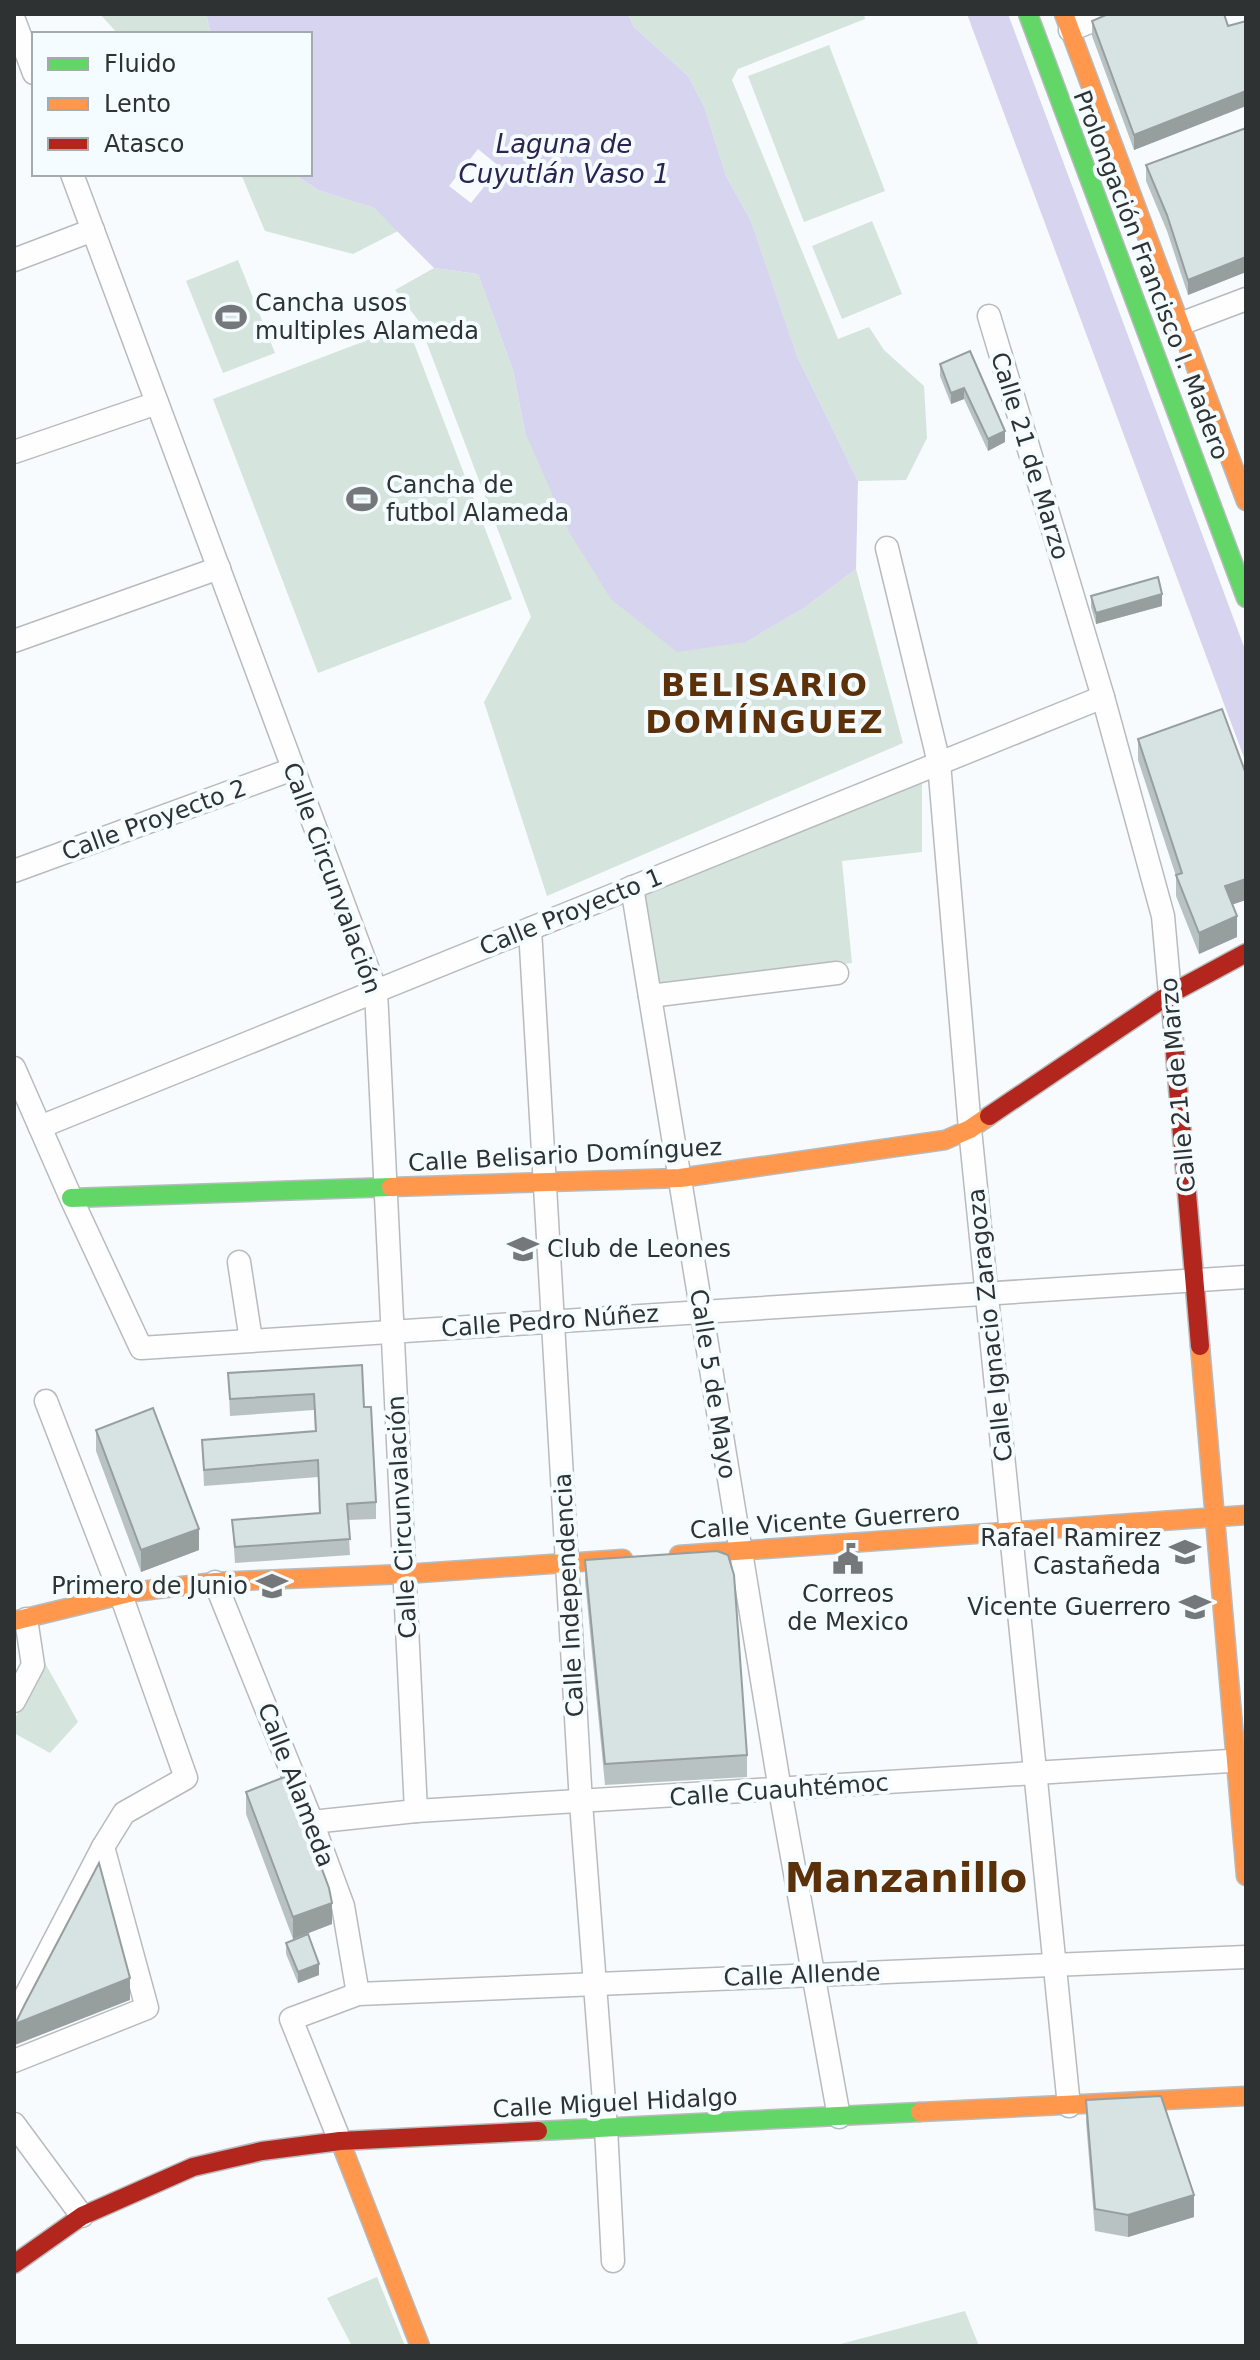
<svg xmlns="http://www.w3.org/2000/svg" width="1260" height="2360" font-family="'DejaVu Sans',sans-serif">
<style>
.green{fill:#d5e4dc}
.water{fill:#d6d4ef}
.pier{fill:#f7fbfd}
.lines{fill:none;stroke-linecap:round;stroke-linejoin:round}
.street-casing{stroke:#b8bbbd;stroke-width:25}
.fast-casing{stroke:#b8bbbd;stroke-width:21}
.slow-casing{stroke:#b8bbbd;stroke-width:21}
.jam-casing{stroke:#b8bbbd;stroke-width:21}
.street{stroke:#fefeff;stroke-width:22}
.fast{stroke:#63d668;stroke-width:18}
.slow{stroke:#ff974d;stroke-width:18}
.jam{stroke:#b3261e;stroke-width:18}
.wall{fill:#b9c2c2}
.shaded-wall{fill:#969e9e}
.building{fill:#d7e2e2;stroke:#969e9e;stroke-width:2}
.labels{text-anchor:middle;dominant-baseline:central;stroke-width:8;stroke-linejoin:round;paint-order:stroke}
.street-label{font-size:24px;fill:#2e3233;stroke:#f5fcff}
.poi-label{font-size:24px;fill:#2e3233;stroke:#f5fcff;text-anchor:start}
.water-label{font-size:26px;font-style:italic;fill:#2c2351;stroke:#f5fcff}
.district-label{font-size:32px;font-weight:bold;letter-spacing:2px;fill:#5c310a;stroke:#f5fcff}
.town-label{font-size:40px;font-weight:bold;fill:#5c310a;stroke:#f5fcff}
</style>
<rect width="100%" height="100%" fill="#f7fbfd"/>
<g class="green">
<polygon points="100,14 206,14 211,34 118,34"/>
<polygon points="628,14 864,14 865,19 738,69 732,80 838,339 869,327 884,350 924,386 927,438 906,480 858,481 797,356 751,221 726,176 704,106 688,76 634,27"/>
<polygon points="829,45 885,191 804,222 748,76"/>
<polygon points="241,174 294,174 318,190 374,208 398,231 353,254 265,231"/>
<polygon points="872,221 902,294 842,319 812,246"/>
<polygon points="238,260 275,353 223,373 186,281"/>
<polygon points="434,268 478,274 513,370 525,432 746,642 804,608 856,569 903,743 547,896 484,702 531,617 418,320 395,290"/>
<polygon points="407,325 512,599 318,673 213,399"/>
<polygon points="922,778 922,852 842,861 852,963 655,986 641,884"/>
<polygon points="45,1663 78,1722 50,1753 14,1733 14,1720"/>
<polygon points="377,2277 405,2346 352,2346 327,2298"/>
<polygon points="965,2311 979,2346 833,2346"/>
</g>
<g class="water">
<polygon points="206,14 628,14 634,27 688,76 704,106 726,176 751,221 797,356 858,481 856,569 804,608 746,642 677,652 611,599 568,530 525,432 513,370 478,274 434,268 374,208 318,190 294,174 310,174 310,34 211,34"/>
<polygon points="967,14 1008,14 1220,582 1246,652 1246,763"/>
</g>
<polygon class="pier" points="478,149 500,167 471,203 449,186"/>
<g class="lines">
<defs>
<g id="street">
<polyline points="14,20 34,73"/>
<polyline points="1070,30 1109,14"/>
<polyline points="72,174 376,991 416,1811"/>
<polyline points="14,260 93,230"/>
<polyline points="989,316 1103,697 1163,916 1170,994"/>
<polyline points="1180,324 1246,299"/>
<polyline points="14,452 157,403"/>
<polyline points="887,548 939,763 970,1129 1069,2106"/>
<polyline points="14,641 219,568"/>
<polyline points="14,871 293,769"/>
<polyline points="632,887 780,1790 839,2117"/>
<polyline points="530,929 581,1803 606,2128 613,2261"/>
<polyline points="650,996 837,973"/>
<polyline points="14,1068 71,1198 141,1348 1246,1277"/>
<polyline points="40,1127 1103,697"/>
<polyline points="239,1262 251,1340"/>
<polyline points="46,1401 121,1595 186,1778 124,1813 103,1847"/>
<polyline points="215,1582 312,1822 343,1906 358,1994"/>
<polyline points="14,1701 33,1665 26,1619"/>
<polyline points="312,1822 416,1811 1246,1760"/>
<polyline points="14,2018 103,1847 147,2008 14,2061"/>
<polyline points="14,2124 82,2216"/>
<polyline points="340,2141 291,2019 358,1994 1246,1957"/>
</g>
<g id="fast">
<polyline points="1028,14 1246,598"/>
<polyline points="71,1198 391,1187"/>
<polyline points="538,2131 920,2112"/>
</g>
<g id="slow">
<polyline points="1064,14 1246,501"/>
<polyline points="391,1187 680,1178 945,1140 970,1129 989,1116"/>
<polyline points="1200,1346 1246,1876"/>
<polyline points="679,1555 1246,1515"/>
<polyline points="14,1621 133,1592 215,1582 405,1574 623,1559"/>
<polyline points="920,2112 1246,2096"/>
<polyline points="340,2141 420,2346"/>
</g>
<g id="jam">
<polyline points="1170,994 1200,1346"/>
<polyline points="989,1116 1170,994 1246,953"/>
<polyline points="14,2264 82,2216 193,2167 262,2151 340,2141 538,2131"/>
</g>
</defs>
<use href="#street" class="street-casing"/>
<use href="#fast" class="fast-casing"/>
<use href="#slow" class="slow-casing"/>
<use href="#jam" class="jam-casing"/>
<use href="#street" class="street"/>
<use href="#fast" class="fast"/>
<use href="#slow" class="slow"/>
<use href="#jam" class="jam"/>
</g>
<g class="wall">
<polygon points="1092,21 1228,26 1246,21 1246,106 1134,150 1092,36"/>
<polygon points="1246,128 1246,272 1188,295 1167,231 1146,181 1146,165"/>
<polygon points="970,351 1005,442 988,451 964,399 951,404 940,376 940,364"/>
<polygon points="1091,596 1162,606 1096,624 1091,607"/>
<polygon points="1138,739 1246,774 1246,900 1233,904 1237,937 1199,954 1176,896 1176,876 1138,760"/>
<polygon points="362,1365 364,1407 376,1502 376,1519 348,1520 350,1555 235,1563 232,1520 319,1513 318,1477 204,1486 202,1440 315,1431 314,1410 230,1416 228,1373"/>
<polygon points="96,1430 199,1550 141,1572 96,1451"/>
<polygon points="585,1560 747,1755 747,1777 605,1785 585,1581"/>
<polygon points="246,1792 332,1924 293,1939 246,1814"/>
<polygon points="286,1943 319,1975 298,1983 286,1954"/>
<polygon points="1086,2100 1194,2217 1128,2237 1095,2231 1086,2122"/>
</g>
<g class="shaded-wall">
<polygon points="1246,91 1246,106 1134,150 1134,135"/>
<polygon points="1246,257 1246,272 1188,295 1188,280"/>
<polygon points="964,388 964,399 951,404 951,393"/>
<polygon points="1005,431 1005,442 988,451 988,439"/>
<polygon points="1162,594 1162,606 1096,624 1096,613"/>
<polygon points="1246,879 1246,900 1225,907 1225,886"/>
<polygon points="1237,916 1237,937 1199,954 1199,933"/>
<polygon points="199,1529 199,1550 141,1572 141,1550"/>
<polygon points="332,1903 332,1924 293,1939 293,1917"/>
<polygon points="319,1964 319,1975 298,1983 298,1972"/>
<polygon points="130,1978 130,2000 15,2045 15,2024"/>
<polygon points="1194,2195 1194,2217 1128,2237 1128,2215"/>
</g>
<g class="building">
<polygon points="1108,14 1224,14 1228,26 1246,21 1246,91 1134,135 1092,21"/>
<polygon points="1246,128 1246,257 1188,280 1167,215 1146,165"/>
<polygon points="970,351 1005,431 988,439 964,388 951,393 940,364"/>
<polygon points="1158,577 1162,594 1096,613 1091,596"/>
<polygon points="1222,709 1246,774 1246,879 1225,886 1237,916 1199,933 1176,875 1182,873 1138,739"/>
<polygon points="362,1365 364,1407 371,1407 376,1502 347,1504 350,1539 235,1547 232,1520 320,1513 318,1460 204,1470 202,1440 316,1431 314,1394 230,1399 228,1373"/>
<polygon points="153,1408 199,1529 141,1550 96,1430"/>
<polygon points="717,1551 728,1555 734,1575 747,1755 605,1764 585,1560"/>
<polygon points="287,1776 329,1888 332,1903 293,1917 246,1792"/>
<polygon points="99,1863 130,1978 15,2024 25,2004"/>
<polygon points="308,1934 319,1964 298,1972 286,1943"/>
<polygon points="1161,2096 1194,2195 1128,2215 1095,2209 1086,2100"/>
</g>
<defs>
<symbol id="stadium-bare" viewBox="-9 -9 18 18"><path d="M0-5a6.5 5 0 1 0 0 10a6.5 5 0 1 0 0-10ZM-3.5-1.8h7v3.6h-7Z" fill="#74787a" stroke="#f5fcff" stroke-width="2.5" paint-order="stroke"/></symbol>
<symbol id="school-bare" viewBox="-9 -9 18 18"><path d="M0-5L7-2L0 1L-7-2ZM-4 1L0 2.5L4 1V4Q0 6-4 4Z" fill="#74787a" stroke="#f5fcff" stroke-width="2.5" paint-order="stroke"/></symbol>
<symbol id="civic-bare" viewBox="-9 -9 18 18"><path d="M-.6-6.5H3V-4.5H.6V-3L4-1V1h2V6H-6V1h2V-1L-.6-3ZM-1.2 2.5V6h2.4V2.5Z" fill="#74787a" stroke="#f5fcff" stroke-width="2.5" paint-order="stroke"/></symbol>
</defs>
<g fill-rule="evenodd">
<use href="#stadium-bare" x="209" y="295" width="44" height="44"/>
<use href="#stadium-bare" x="340" y="477" width="44" height="44"/>
<use href="#school-bare" x="501" y="1227" width="44" height="44"/>
<use href="#school-bare" x="1163" y="1530" width="44" height="44"/>
<use href="#civic-bare" x="826" y="1537" width="44" height="44"/>
<use href="#school-bare" x="250" y="1564" width="44" height="44"/>
<use href="#school-bare" x="1173" y="1585" width="44" height="44"/>
</g>
<g class="labels">
<g class="street-label">
<text transform="translate(1151 275) rotate(69)">Prolongación Francisco I. Madero</text>
<text transform="translate(1030 456) rotate(73)">Calle 21 de Marzo</text>
<text transform="translate(154 820) rotate(-20)">Calle Proyecto 2</text>
<text transform="translate(332 878) rotate(70)">Calle Circunvalación</text>
<text transform="translate(571 912) rotate(-22)">Calle Proyecto 1</text>
<text transform="translate(1178 1085) rotate(-95)">Calle 21 de Marzo</text>
<text transform="translate(565 1155) rotate(-3)">Calle Belisario Domínguez</text>
<text transform="translate(550 1321) rotate(-4)">Calle Pedro Núñez</text>
<text transform="translate(990 1325) rotate(-96)">Calle Ignacio Zaragoza</text>
<text transform="translate(713 1384) rotate(81)">Calle 5 de Mayo</text>
<text transform="translate(402 1517) rotate(-93)">Calle Circunvalación</text>
<text transform="translate(825 1521) rotate(-4)">Calle Vicente Guerrero</text>
<text transform="translate(569 1595) rotate(-93)">Calle Independencia</text>
<text transform="translate(296 1785) rotate(69)">Calle Alameda</text>
<text transform="translate(779 1790) rotate(-4)">Calle Cuauhtémoc</text>
<text transform="translate(802 1975) rotate(-2)">Calle Allende</text>
<text transform="translate(615 2103) rotate(-3)">Calle Miguel Hidalgo</text>
</g>
<g class="poi-label">
<text x="255" y="303">Cancha usos<tspan x="255" dy="28">multiples Alameda</tspan></text>
<text x="386" y="485">Cancha de<tspan x="386" dy="28">futbol Alameda</tspan></text>
<text x="547" y="1249">Club de Leones</text>
<text x="1161" y="1538" text-anchor="end">Rafael Ramirez<tspan x="1161" dy="28">Castañeda</tspan></text>
<text x="248" y="1586" text-anchor="end">Primero de Junio</text>
<text x="848" y="1594" text-anchor="middle">Correos<tspan x="848" dy="28">de Mexico</tspan></text>
<text x="1171" y="1607" text-anchor="end">Vicente Guerrero</text>
</g>
<g class="water-label">
<text x="564" y="144">Laguna de<tspan x="564" dy="30">Cuyutlán Vaso 1</tspan></text>
</g>
<g class="district-label">
<text x="765" y="685">BELISARIO<tspan x="765" dy="37">DOMÍNGUEZ</tspan></text>
</g>
<g class="town-label">
<text x="906" y="1878">Manzanillo</text>
</g>
</g>
<rect width="1260" height="2360" fill="none" stroke="#2e3233" stroke-width="32"/>
<rect x="32" y="32" width="280" height="144" fill="#f5fcff" stroke="#a5abad" stroke-width="2"/>
<rect x="48" y="58" width="40" height="12" fill="#63d668" stroke="#a5abad" stroke-width="2"/>
<text x="104" y="72" font-size="24" fill="#2e3233">Fluido</text>
<rect x="48" y="98" width="40" height="12" fill="#ff974d" stroke="#a5abad" stroke-width="2"/>
<text x="104" y="112" font-size="24" fill="#2e3233">Lento</text>
<rect x="48" y="138" width="40" height="12" fill="#b3261e" stroke="#a5abad" stroke-width="2"/>
<text x="104" y="152" font-size="24" fill="#2e3233">Atasco</text>
</svg>
